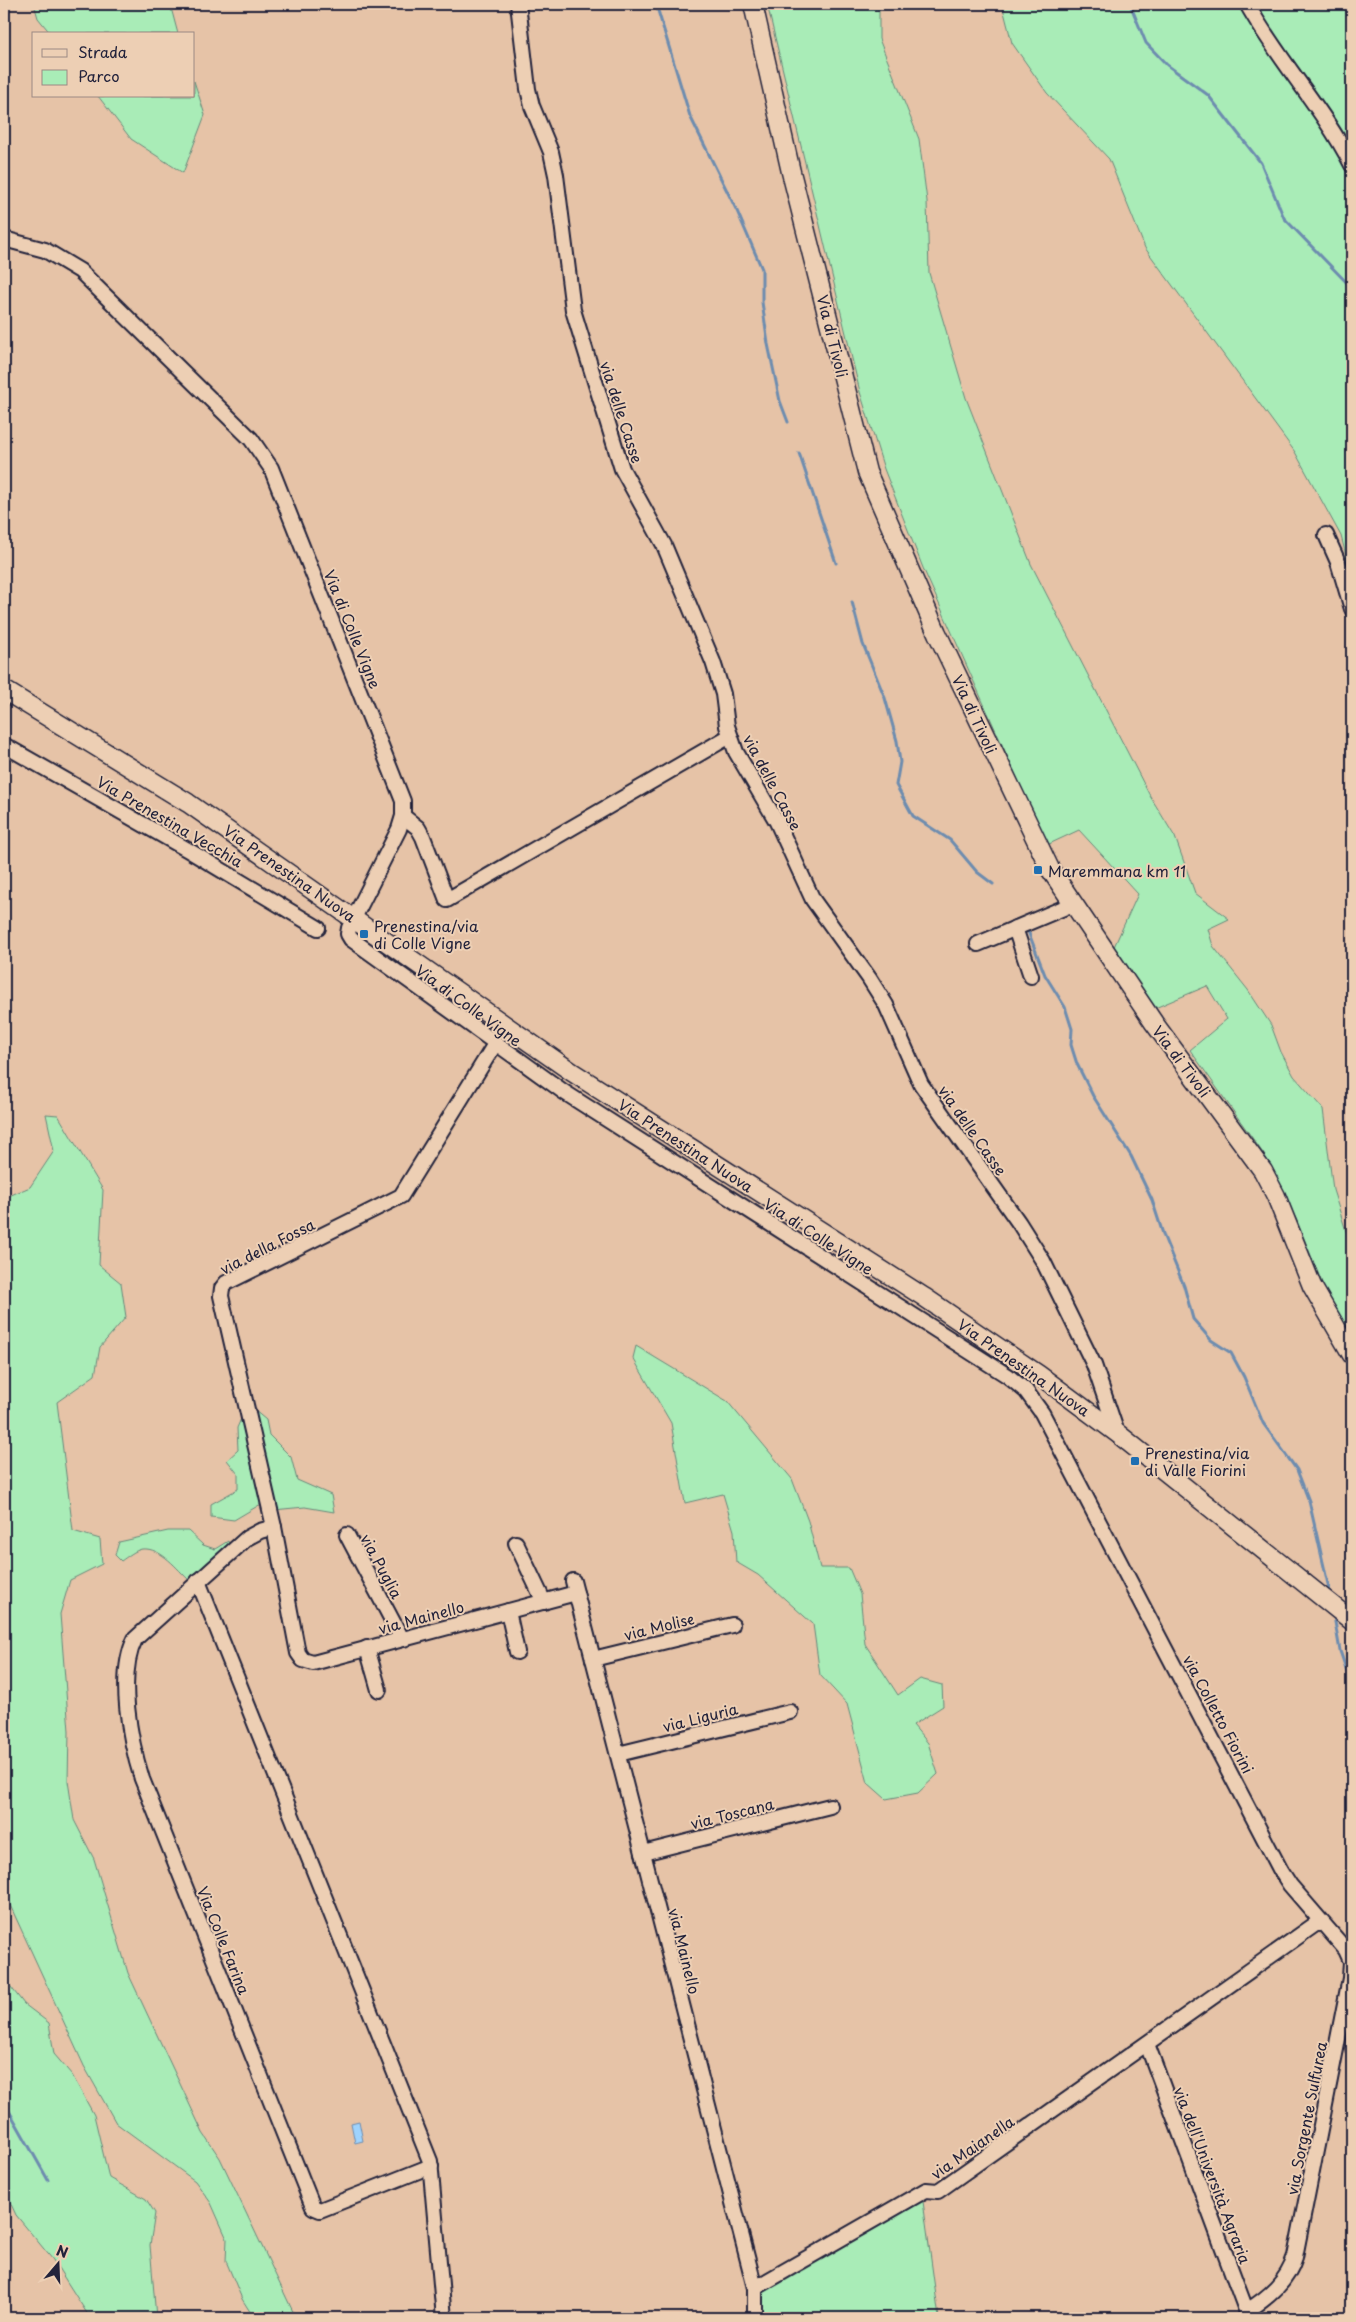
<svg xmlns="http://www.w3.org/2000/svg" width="1356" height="2322" font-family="'Playpen Sans',sans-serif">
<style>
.green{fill:#a9ecb7;stroke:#668779}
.water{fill:#9fd3fd;stroke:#6d8caf}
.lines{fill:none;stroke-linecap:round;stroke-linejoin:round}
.stream{stroke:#6d8caf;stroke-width:3}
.minor-casing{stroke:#22223b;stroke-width:18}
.major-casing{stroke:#22223b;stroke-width:21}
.minor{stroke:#edcfb4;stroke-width:14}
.major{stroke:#edcfb4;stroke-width:18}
.poi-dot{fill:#1f6fb2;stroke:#edcfb4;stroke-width:2}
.labels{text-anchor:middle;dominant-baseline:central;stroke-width:4;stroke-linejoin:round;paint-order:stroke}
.street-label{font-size:15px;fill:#22223b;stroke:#edcfb4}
.poi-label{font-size:15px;fill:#22223b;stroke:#edcfb4;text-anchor:start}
</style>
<rect width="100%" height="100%" fill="#e6c3a7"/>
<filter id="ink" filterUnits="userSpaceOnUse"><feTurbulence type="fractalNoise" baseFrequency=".02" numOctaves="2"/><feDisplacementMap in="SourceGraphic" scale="10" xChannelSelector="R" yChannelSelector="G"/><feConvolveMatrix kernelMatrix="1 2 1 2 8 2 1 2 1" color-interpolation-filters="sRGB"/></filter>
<g filter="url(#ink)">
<g class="green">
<polygon points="34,4 170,4 178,34 51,34 38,18"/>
<polygon points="767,4 879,4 879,39 919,139 927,201 929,273 966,398 1031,564 1150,796 1175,837 1195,893 1229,919 1208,929 1213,946 1248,990 1271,1025 1281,1052 1294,1076 1323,1109 1333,1190 1352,1250 1352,1340 1331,1305 1297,1221 1265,1156 1190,1050 1227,1019 1207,986 1155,1008 1113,949 1138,894 1079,830 1047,845 923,568 884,469 860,392"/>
<polygon points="1002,4 1352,4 1352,579 1341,536 1295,452 1145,248 1109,159 1047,93 1012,43"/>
<polygon points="194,81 205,115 183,173 131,139 98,96 194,96"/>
<polygon points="46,1114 58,1115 103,1190 99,1265 121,1283 126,1317 100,1347 95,1375 57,1402 73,1531 100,1539 102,1564 70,1580 60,1614 69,1731 68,1781 74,1820 94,1859 128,1973 203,2133 220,2158 296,2318 254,2318 242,2299 226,2261 227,2239 211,2203 195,2181 116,2123 84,2066 4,1892 4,1198 30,1187 54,1151"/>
<polygon points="636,1346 727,1401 792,1479 808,1521 820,1568 849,1568 860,1594 865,1644 898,1695 920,1679 942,1685 943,1706 913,1725 928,1743 938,1774 918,1793 886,1799 868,1783 847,1704 820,1675 813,1624 758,1575 736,1562 734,1531 723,1494 685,1503 671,1423 633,1358"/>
<polygon points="254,1410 266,1420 269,1435 291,1457 297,1480 331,1495 334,1512 305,1507 273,1510"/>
<polygon points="243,1414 261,1504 234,1520 211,1517 211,1504 238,1489 238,1474 227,1460 238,1450 237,1428"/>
<path d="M168,1531H188L203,1545L215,1549L228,1541L230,1548L190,1581C177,1569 161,1547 142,1549C135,1550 127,1557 121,1561L115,1555L119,1542Z"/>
<polygon points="4,1974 4,1978 24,2004 49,2023 54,2054 72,2075 94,2115 109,2178 146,2199 155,2213 150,2245 156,2318 90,2318 53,2260 16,2215 4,2189"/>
<polygon points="922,2194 939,2318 762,2318 764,2290"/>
</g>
<polygon class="water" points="359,2121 363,2141 355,2143 351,2123"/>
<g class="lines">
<g class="stream">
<polyline points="656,4 690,116 737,211 762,269 762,302 768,344 780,401 788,422"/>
<polyline points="1130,4 1146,43 1167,65 1208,95 1261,163 1284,218 1352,288"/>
<polyline points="799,453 836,563"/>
<polyline points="852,602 863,644 885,698 897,741 900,762 896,785 913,816 950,840 977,872 993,884"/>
<polyline points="1028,931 1045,975 1065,1007 1072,1029 1071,1045 1077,1064 1093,1096 1131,1156 1152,1200 1164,1237 1184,1286 1193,1319 1211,1340 1231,1353 1244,1377 1263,1423 1297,1470 1309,1501 1330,1593"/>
<polyline points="1334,1616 1340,1651 1352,1686"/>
<polyline points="4,2102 48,2180"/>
</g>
<defs>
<g id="minor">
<polyline points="518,4 528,89 532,106 551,152 556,175 573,310 622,469 664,545 713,662 723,694 727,726 736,752 777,822 813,900 869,978 886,1005 921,1084 1019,1223 1043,1261 1094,1365 1117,1433"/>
<path d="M1247,4C1278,60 1323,108 1352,165"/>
<path d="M4,239L45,250L80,271L251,439L271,468L403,801V816L399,829L349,928L348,934L351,939L564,1092L1008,1376L1026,1391L1042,1413L1281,1871L1290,1885L1346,1950L1351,1961L1350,1978L1295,2257C1287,2282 1269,2297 1247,2311"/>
<polyline points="1326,535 1338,562 1352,609"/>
<polyline points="4,745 188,850 318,928"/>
<polyline points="403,816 418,828 423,837 447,900 730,736"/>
<polyline points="1015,928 1031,976"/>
<polyline points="978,944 1073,904"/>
<polyline points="495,1044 401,1196 226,1283 222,1288 221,1296 274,1527 298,1653 303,1660 313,1663 576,1593"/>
<path d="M274,1527L260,1531L247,1538L135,1639C117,1675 130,1741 142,1779L313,2207L320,2210L431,2166"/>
<polyline points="347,1535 402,1639"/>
<polyline points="516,1543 544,1602"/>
<polyline points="198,1581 430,2161 444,2318"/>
<polyline points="573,1581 755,2288 755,2318"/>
<polyline points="508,1611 517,1652"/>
<polyline points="367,1648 379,1690"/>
<polyline points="593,1659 732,1625"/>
<polyline points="618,1754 790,1712"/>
<polyline points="643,1853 830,1806"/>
<polyline points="1147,2044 1249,2318"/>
<polyline points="755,2288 926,2190 938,2191 1320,1921"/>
</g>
<g id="major">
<polyline points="753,4 791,172 867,472 937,633 1050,869 1154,1023 1263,1171 1276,1196 1312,1286 1352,1355"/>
<polyline points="4,690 188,803 572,1072 924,1297 1039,1375 1117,1433 1352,1621"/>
</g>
</defs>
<use href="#minor" class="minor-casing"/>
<use href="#major" class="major-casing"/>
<use href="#minor" class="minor"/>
<use href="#major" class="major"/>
</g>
</g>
<g class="poi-dot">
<rect x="1033" y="865" width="10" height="10" rx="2.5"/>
<rect x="359" y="929" width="10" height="10" rx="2.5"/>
<rect x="1130" y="1456" width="10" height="10" rx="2.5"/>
</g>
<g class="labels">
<g class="street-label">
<text transform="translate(833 336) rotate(76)">Via di Tivoli</text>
<text transform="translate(622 412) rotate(72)">via delle Casse</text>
<text transform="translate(353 629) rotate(68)">Via di Colle Vigne</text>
<text transform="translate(975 714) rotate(65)">Via di Tivoli</text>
<text transform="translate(773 782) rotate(62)">via delle Casse</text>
<text transform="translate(170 821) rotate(30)">Via Prenestina Vecchia</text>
<text transform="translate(290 873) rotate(35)">Via Prenestina Nuova</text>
<text transform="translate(469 1005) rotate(36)">Via di Colle Vigne</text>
<text transform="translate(1182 1061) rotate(53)">Via di Tivoli</text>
<text transform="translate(973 1130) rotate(55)">via delle Casse</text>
<text transform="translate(686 1145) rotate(33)">Via Prenestina Nuova</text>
<text transform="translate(819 1236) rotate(33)">Via di Colle Vigne</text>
<text transform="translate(267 1246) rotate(-27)">via della Fossa</text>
<text transform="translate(1024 1367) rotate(35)">Via Prenestina Nuova</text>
<text transform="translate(382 1566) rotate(62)">via Puglia</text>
<text transform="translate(421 1617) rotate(-15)">via Mainello</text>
<text transform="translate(659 1626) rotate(-14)">via Molise</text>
<text transform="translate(1219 1714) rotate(62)">via Colletto Fiorini</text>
<text transform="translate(700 1717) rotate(-14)">via Liguria</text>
<text transform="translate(732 1813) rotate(-14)">via Toscana</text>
<text transform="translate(224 1940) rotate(68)">Via Colle Farina</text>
<text transform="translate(685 1951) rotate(76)">via Mainello</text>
<text transform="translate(1306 2118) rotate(-79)">via Sorgente Sulfurea</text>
<text transform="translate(972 2147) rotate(-35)">via Maianella</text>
<text transform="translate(1213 2175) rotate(69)">via dell'Università Agraria</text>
</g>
<g class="poi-label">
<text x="1048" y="870">Maremmana km 11</text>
<text x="374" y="925">Prenestina/via<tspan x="374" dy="17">di Colle Vigne</tspan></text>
<text x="1145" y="1452">Prenestina/via<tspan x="1145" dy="17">di Valle Fiorini</tspan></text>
</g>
</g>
<rect width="1356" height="2322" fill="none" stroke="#edcfb4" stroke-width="20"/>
<rect x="10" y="10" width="1336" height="2302" fill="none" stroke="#22223b" stroke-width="2" filter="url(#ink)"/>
<rect x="32" y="32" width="162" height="65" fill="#edcfb4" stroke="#9c8a84"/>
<rect x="42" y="49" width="25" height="8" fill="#edcfb4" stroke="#9c8a84"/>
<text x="78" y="58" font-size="15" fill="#22223b">Strada</text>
<rect x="42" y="70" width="25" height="15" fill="#a9ecb7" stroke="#9c8a84"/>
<text x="78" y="82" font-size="15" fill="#22223b">Parco</text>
<g transform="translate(58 2264) rotate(19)" stroke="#edcfb4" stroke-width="4" paint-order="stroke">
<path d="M0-4L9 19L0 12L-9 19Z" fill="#22223b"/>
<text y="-8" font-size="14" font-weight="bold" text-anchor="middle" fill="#22223b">N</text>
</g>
</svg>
